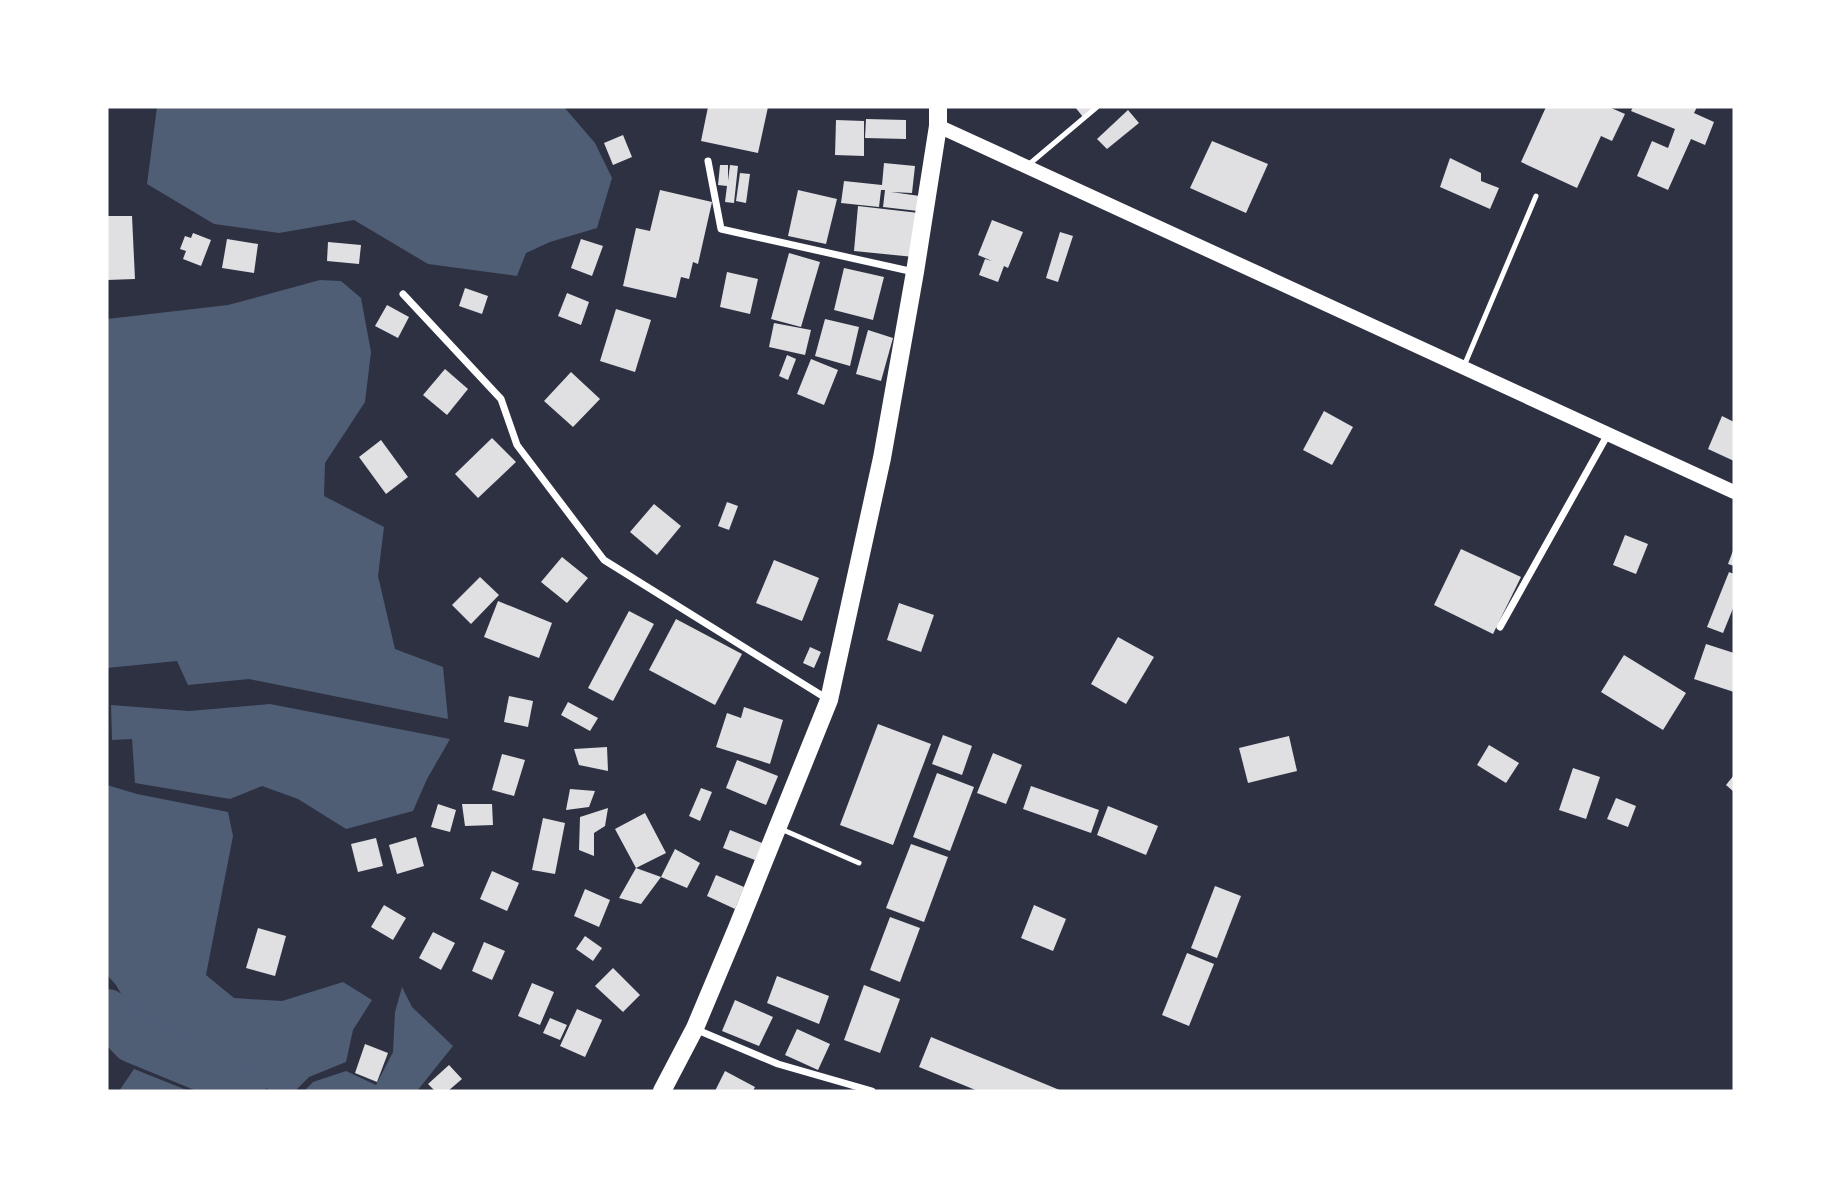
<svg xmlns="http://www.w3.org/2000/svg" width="1841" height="1198" font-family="Helvetica,sans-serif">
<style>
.water{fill:#4f5d75}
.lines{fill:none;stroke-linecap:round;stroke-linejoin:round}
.river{stroke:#4f5d75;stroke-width:46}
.building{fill:#e0e0e3}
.service{stroke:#fff;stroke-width:5}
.minor{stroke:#fff;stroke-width:7}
.secondary{stroke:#fff;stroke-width:14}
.primary{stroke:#fff;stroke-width:18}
</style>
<rect width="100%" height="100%" fill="#2d3142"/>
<g class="water">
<polygon points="157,107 564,107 595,143 612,178 597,228 550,242 526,253 517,276 428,264 354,220 279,233 214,224 147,184"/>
<polygon points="320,280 341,281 361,298 371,352 365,402 325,463 324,496 384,527 378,576 395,649 443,667 448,719 249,679 188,685 177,661 107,668 107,319 228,305"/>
<polygon points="270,704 450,739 427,779 413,811 346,829 298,799 262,786 230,799 135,783 132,739 112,740 111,705 189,711"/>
<polygon points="107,785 137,794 228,812 233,836 206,975 234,998 282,1001 343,982 372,1000 353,1030 346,1062 309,1077 295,1091 270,1091 229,1060 139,1025 116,985 107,975"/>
<polygon points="402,987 412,1007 453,1046 417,1091 304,1091 313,1082 346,1071 376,1085 393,1052 395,1012"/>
<polygon points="134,1069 189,1091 119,1091"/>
</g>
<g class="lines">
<polyline class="river" points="107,1012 133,1040 233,1081 243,1091"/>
</g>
<g class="building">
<polygon points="708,107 768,107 758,153 701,141"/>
<polygon points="1075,107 1095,107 1083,117"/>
<polygon points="1546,107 1609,107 1625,114 1612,141 1601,136 1577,188 1521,162"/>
<polygon points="1633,107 1697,107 1694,113 1714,122 1705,145 1691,139 1668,190 1637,176 1652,141 1668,148 1675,129 1631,111"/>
<polygon points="1128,110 1139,123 1107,149 1097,139"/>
<polygon points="866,119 906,120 906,139 865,138"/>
<polygon points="836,120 864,121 864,156 835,155"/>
<polygon points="623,135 632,157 613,165 604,143"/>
<polygon points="1212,141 1268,164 1246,213 1190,188"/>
<polygon points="1450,158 1481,173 1481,181 1499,188 1490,209 1440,187"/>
<polygon points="884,163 915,166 912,193 891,192 920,196 918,211 883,207 885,190 881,190 879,207 841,203 844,181 882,185"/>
<polygon points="720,165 728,165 728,181 730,165 738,166 734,203 725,202 727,186 718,185"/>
<polygon points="740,173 750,174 746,203 736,201"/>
<polygon points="660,190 712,202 698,264 693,262 689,279 681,277 676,298 623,286 636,228 650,231"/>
<polygon points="798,190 837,199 826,244 788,236"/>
<polygon points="858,206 919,213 914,257 854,251"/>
<polygon points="107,216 132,216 135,279 107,280"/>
<polygon points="992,220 1023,232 1008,268 1004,266 998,282 979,275 985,259 992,261 978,255"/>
<polygon points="1060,232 1073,236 1058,282 1046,278"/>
<polygon points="193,233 211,240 201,266 183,259 186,251 180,249 185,236 191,238"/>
<polygon points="227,239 258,244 254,273 222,268"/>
<polygon points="581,239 603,246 592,276 571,268"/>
<polygon points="328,242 361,245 359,264 327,261"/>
<polygon points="789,253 820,262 801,327 771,319"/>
<polygon points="844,268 884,277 873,320 834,310"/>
<polygon points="727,272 758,279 750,314 720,307"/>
<polygon points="465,288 488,296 482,314 459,306"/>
<polygon points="567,293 589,302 581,325 558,316"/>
<polygon points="387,305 409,317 398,338 375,326"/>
<polygon points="616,309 651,320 635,372 600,361"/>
<polygon points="825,319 859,327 850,366 815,356"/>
<polygon points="774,323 811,330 805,355 769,347"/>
<polygon points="868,330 893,338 881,381 856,374"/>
<polygon points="787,355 796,359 788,380 779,376"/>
<polygon points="811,359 838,370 824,405 797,394"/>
<polygon points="445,369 468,389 447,415 423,395"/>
<polygon points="571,372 600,399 573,427 544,401"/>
<polygon points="1324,411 1353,427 1332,465 1303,450"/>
<polygon points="1722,416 1734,422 1734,461 1708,449"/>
<polygon points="492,438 516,462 478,498 455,474"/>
<polygon points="381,440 408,477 386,494 359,457"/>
<polygon points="727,502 738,506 729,530 718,526"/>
<polygon points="654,504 681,526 657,555 630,532"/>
<polygon points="1625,535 1648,544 1636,574 1613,565"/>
<polygon points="1734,548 1734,566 1728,564"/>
<polygon points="1461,549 1521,577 1493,634 1434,605"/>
<polygon points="562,557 588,578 567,603 541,582"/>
<polygon points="774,560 819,578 802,621 756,603"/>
<polygon points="1729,572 1734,574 1734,606 1723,633 1707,627"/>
<polygon points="480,577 499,595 471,624 452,605"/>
<polygon points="498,601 552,623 539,658 484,637"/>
<polygon points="899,603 934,615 921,652 887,640"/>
<polygon points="629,611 654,624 613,701 588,688"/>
<polygon points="676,619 742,654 715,705 649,670"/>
<polygon points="1118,637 1154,657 1126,704 1091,684"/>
<polygon points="1706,644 1734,653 1734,692 1694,679"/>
<polygon points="810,647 821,652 814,668 803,663"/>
<polygon points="1624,655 1686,693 1663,730 1601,692"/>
<polygon points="509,696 533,701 528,727 504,722"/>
<polygon points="568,702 598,718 590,731 561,715"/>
<polygon points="744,707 783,720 770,764 716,747 727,713 741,718"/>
<polygon points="878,724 931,744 893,845 840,825"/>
<polygon points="943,735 972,746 962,775 932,764"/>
<polygon points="1289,736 1297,771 1248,783 1239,748"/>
<polygon points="1489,745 1519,763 1506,783 1477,765"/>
<polygon points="607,747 608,771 579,765 574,749"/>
<polygon points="993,753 1022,765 1006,804 977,793"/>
<polygon points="502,754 525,760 514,796 492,790"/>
<polygon points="737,760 778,776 766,805 726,788"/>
<polygon points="1573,768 1600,777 1586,819 1559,810"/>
<polygon points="937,773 974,787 950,851 913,837"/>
<polygon points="1734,775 1734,792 1726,785"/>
<polygon points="1031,786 1099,810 1091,833 1023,809"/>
<polygon points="701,788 712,792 700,821 689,816"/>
<polygon points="570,789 595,791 589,807 566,810"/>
<polygon points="1616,798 1636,806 1628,827 1607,819"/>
<polygon points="438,804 456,810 450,832 431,827"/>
<polygon points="462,804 492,804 493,825 465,826"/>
<polygon points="1108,806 1158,826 1146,855 1097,835"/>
<polygon points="608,808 605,826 594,833 594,856 579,850 580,817"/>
<polygon points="645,813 666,853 636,868 661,877 641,904 619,898 636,868 615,829"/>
<polygon points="543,818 565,823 555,874 532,870"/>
<polygon points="730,830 762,843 755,860 723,848"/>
<polygon points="416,837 424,866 397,874 389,845"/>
<polygon points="376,838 383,866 358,872 351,844"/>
<polygon points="911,844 948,857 924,922 886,908"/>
<polygon points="675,849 700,863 687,888 661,877"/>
<polygon points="492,871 519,883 507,911 480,899"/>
<polygon points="716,875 744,887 735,909 707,896"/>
<polygon points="1215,886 1241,896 1217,958 1191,948"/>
<polygon points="585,889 610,900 599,927 574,916"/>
<polygon points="384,905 406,918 393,940 371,927"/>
<polygon points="1034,905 1066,919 1053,951 1021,938"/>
<polygon points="890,917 920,928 900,982 870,970"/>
<polygon points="258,928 286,936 275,976 246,968"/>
<polygon points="433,932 455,943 441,970 419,958"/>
<polygon points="585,936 602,948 593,961 576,949"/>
<polygon points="484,942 505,951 492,980 472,971"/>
<polygon points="1187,953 1214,964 1189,1026 1162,1015"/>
<polygon points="613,968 640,995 623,1012 595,986"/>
<polygon points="777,976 829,996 819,1024 767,1003"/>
<polygon points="532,983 554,992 540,1025 518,1016"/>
<polygon points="864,985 900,999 880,1053 844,1040"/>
<polygon points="735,1000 773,1017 759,1046 722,1031"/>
<polygon points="577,1009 602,1020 585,1057 560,1046"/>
<polygon points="550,1018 567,1025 560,1040 543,1033"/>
<polygon points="797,1029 830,1044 818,1070 785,1055"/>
<polygon points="931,1037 1062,1091 978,1091 919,1067"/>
<polygon points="365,1044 388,1053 377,1082 355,1073"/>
<polygon points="449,1065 462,1079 448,1091 435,1091 428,1084"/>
<polygon points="725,1071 755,1087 753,1091 715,1091"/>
</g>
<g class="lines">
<g class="service">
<polyline points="1027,166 1097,107"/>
<polyline points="1464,366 1536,196"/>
<polyline points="781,829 859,863"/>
</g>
<g class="minor">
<polyline points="708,161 721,229 914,272"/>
<polyline points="403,294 501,399 517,445 604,560 829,700"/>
<polyline points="1500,627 1608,434"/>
<polyline points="695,1029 778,1064 872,1091"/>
</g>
<polyline class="secondary" points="938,126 1734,492"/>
<polyline class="primary" points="662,1091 695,1028 737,928 829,700 882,458 915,272 938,126 938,107"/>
</g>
<rect width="1841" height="1198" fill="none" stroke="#ffffff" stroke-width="217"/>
</svg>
